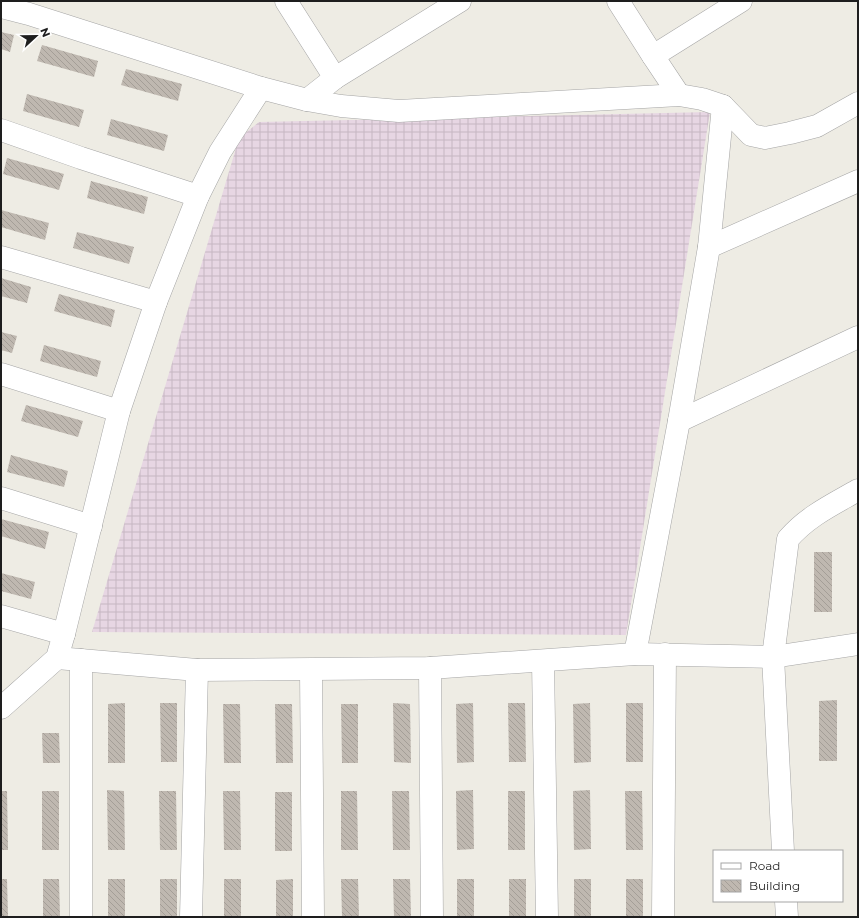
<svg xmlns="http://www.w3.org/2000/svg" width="859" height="918" font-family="Montserrat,sans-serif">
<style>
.industrial{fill:url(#industrial-grid)}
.building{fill:url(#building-back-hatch)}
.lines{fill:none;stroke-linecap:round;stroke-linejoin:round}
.minor-casing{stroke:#a5a5a5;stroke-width:23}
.minor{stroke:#fff;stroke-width:22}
</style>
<defs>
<pattern id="industrial-grid" width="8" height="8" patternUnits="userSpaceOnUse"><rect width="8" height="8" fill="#e7d6e3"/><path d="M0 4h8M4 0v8" fill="none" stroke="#c6b7c2"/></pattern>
<pattern id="building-back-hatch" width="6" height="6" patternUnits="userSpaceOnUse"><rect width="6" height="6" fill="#bfb8b0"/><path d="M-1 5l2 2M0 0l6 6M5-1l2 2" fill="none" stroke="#a49e97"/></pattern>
</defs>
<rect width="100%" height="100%" fill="#eeece4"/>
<polygon class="industrial" points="710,112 626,635 92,632 239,138 259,122"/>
<g class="building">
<polygon points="1,32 14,35 10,52 1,49"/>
<polygon points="42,45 98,61 94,77 37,61"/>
<polygon points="126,69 182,84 178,101 121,85"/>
<polygon points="27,94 84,110 79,127 23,111"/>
<polygon points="111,119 168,135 164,151 107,135"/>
<polygon points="7,158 64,174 59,190 3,174"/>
<polygon points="91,181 148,197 144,214 87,198"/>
<polygon points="1,210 49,223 45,240 1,227"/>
<polygon points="77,232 134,247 129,264 73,248"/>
<polygon points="1,278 31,287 27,303 1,296"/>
<polygon points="59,294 115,310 111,327 54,311"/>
<polygon points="1,332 17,336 12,353 1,350"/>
<polygon points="44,345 101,361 97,377 40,361"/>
<polygon points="26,405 83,421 78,437 21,421"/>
<polygon points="11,455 68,471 64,487 7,472"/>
<polygon points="1,519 49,532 45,549 1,536"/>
<rect x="814" y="552" width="18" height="60"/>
<polygon points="1,573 35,582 31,599 1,591"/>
<polygon points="837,700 837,761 819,761 819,701"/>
<polygon points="125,703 125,763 108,763 108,704"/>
<polygon points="160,703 177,703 177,762 161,762"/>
<polygon points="393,703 410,704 411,763 394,762"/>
<polygon points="473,703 474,762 457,763 456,704"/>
<polygon points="508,703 525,703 526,762 509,762"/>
<polygon points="590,703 591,762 574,763 573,704"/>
<rect x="626" y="703" width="17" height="59"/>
<polygon points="223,704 240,704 241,763 224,763"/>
<polygon points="275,704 292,704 293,763 276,763"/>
<polygon points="341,704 358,704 358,763 342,763"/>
<polygon points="42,733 59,733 60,763 43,763"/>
<polygon points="107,790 124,791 125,850 108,850"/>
<polygon points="473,790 474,849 457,850 456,791"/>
<polygon points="590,790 591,849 574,850 573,791"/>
<polygon points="1,791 7,791 8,850 1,850"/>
<rect x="42" y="791" width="17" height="59"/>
<polygon points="159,791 176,791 177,850 160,850"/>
<polygon points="223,791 240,791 241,850 224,850"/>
<polygon points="341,791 357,791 358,850 341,850"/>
<polygon points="392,791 409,791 410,850 393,850"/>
<rect x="508" y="791" width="17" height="59"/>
<polygon points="625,791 642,791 643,850 626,850"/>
<rect x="275" y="792" width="17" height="59"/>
<polygon points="1,879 7,879 8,917 1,917"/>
<polygon points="43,879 59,879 60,917 43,917"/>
<rect x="108" y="879" width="17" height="38"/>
<rect x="160" y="879" width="17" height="38"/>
<rect x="224" y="879" width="17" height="38"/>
<polygon points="293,879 293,917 276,917 276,880"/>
<polygon points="341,879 358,879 359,917 342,917"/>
<polygon points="393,879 410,879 411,917 394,917"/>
<rect x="457" y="879" width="17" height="38"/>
<rect x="509" y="879" width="17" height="38"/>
<rect x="574" y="879" width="17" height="38"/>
<rect x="626" y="879" width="17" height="38"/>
</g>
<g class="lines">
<defs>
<g id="minor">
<polyline points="286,1 335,78"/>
<polyline points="618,1 653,56 679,95"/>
<polyline points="1,7 29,14 261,88 307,100 341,106 399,111 679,95 702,99 723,106 751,135 765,138 790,133 817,126 858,103"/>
<polyline points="653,56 741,1"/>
<polyline points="307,100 335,78 460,1"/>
<polyline points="1,130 81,158 198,196"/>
<polyline points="709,247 858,181"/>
<polyline points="1,257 156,302"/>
<polyline points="1,374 119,411"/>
<polyline points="679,421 858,337"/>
<polyline points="1,498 91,526"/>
<polyline points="1,616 64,634"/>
<polyline points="635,654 679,421 709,247 723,106"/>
<polyline points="57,658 197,670 430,668 635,654 773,657 858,644"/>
<polyline points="543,661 547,917"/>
<polyline points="430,668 432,917"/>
<polyline points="311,670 313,917"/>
<polyline points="1,708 57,658 64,634 119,411 156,302 198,196 220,152 261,88"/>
<path d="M783,851L773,657L788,539C808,516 832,505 858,490"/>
<polyline points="786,901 787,917"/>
<polyline points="81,917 81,660"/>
<polyline points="191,917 197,670"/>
<polyline points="663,917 665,654"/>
</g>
</defs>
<use href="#minor" class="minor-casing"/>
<use href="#minor" class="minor"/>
</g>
<rect width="859" height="918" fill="none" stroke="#1e1e1e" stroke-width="4"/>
<rect x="713" y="850" width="130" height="52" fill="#ffffff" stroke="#a5a5a5"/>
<rect x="721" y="863" width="20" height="6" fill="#ffffff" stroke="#a5a5a5"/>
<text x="749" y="870" font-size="12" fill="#1e1e1e">Road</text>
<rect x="721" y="880" width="20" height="12" fill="url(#building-back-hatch)" stroke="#a5a5a5"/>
<text x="749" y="890" font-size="12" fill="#1e1e1e">Building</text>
<g transform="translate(36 36) rotate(68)" stroke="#ffffff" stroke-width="3" paint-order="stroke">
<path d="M0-3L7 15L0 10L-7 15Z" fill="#1e1e1e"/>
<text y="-6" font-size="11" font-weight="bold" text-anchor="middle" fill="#1e1e1e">N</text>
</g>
</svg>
